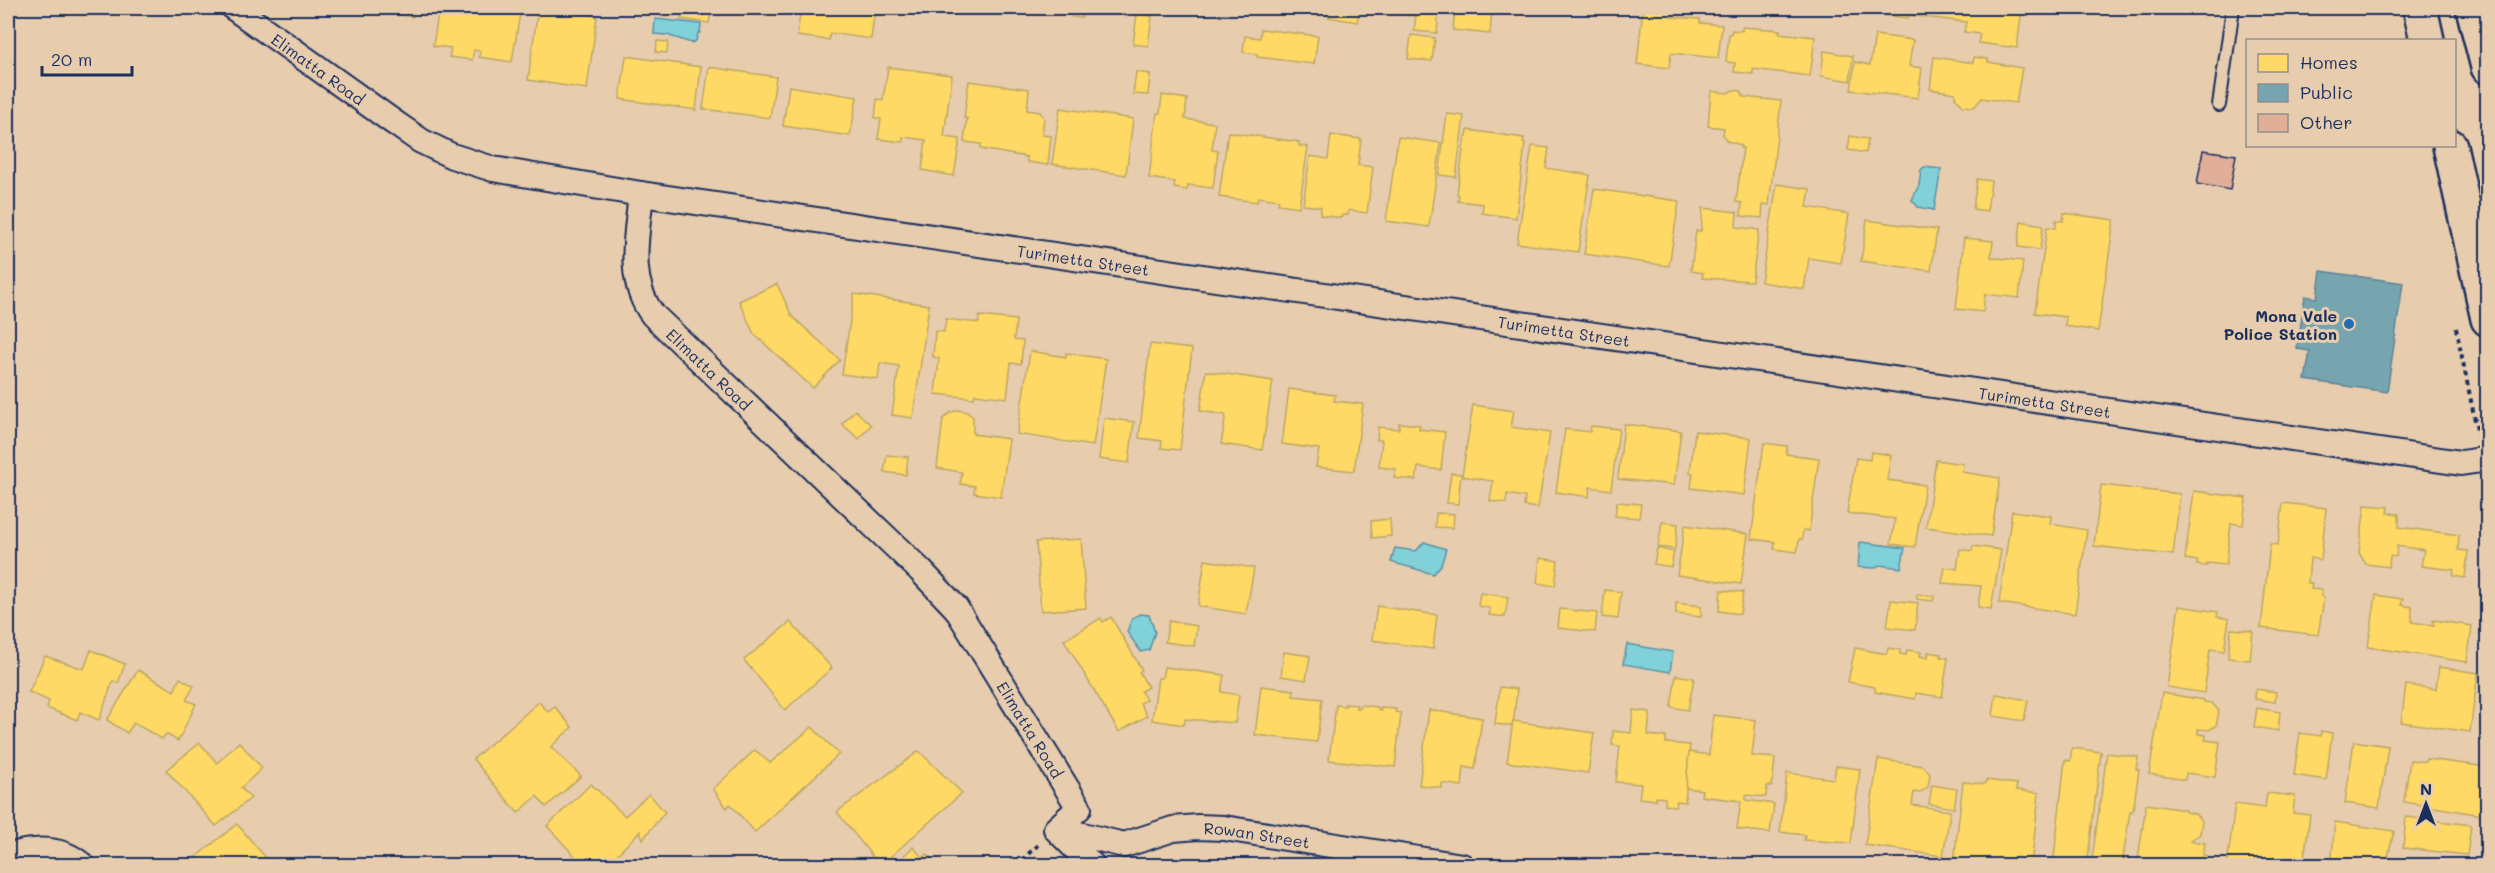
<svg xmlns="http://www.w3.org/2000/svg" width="2495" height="873" font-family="Mali,sans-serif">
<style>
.water{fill:#80d1d8;stroke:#5890a7;stroke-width:1.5}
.homes{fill:#ffd966;stroke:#bba664;stroke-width:1.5}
.public{fill:#76a5af;stroke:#5b8297;stroke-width:1.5}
.building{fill:#e0ae99;stroke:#1b2f5e;stroke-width:1.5}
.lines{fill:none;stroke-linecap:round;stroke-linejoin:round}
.service-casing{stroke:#1b2f5e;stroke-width:16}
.minor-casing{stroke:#1b2f5e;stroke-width:28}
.trunk-casing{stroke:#1b2f5e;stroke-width:38}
.path{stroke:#1b2f5e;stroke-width:4;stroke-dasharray:4.5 4.5;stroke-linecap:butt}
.service{stroke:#e7cdae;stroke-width:12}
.minor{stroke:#e7cdae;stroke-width:24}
.trunk{stroke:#e7cdae;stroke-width:33}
.poi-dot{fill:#1f6fb2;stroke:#e7cdae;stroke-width:2}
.labels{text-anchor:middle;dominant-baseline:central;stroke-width:6;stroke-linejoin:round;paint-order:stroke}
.street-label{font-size:16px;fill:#1b2f5e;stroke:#e7cdae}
.poi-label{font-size:16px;font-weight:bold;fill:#1b2f5e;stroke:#e7cdae;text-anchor:end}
</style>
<rect width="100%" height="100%" fill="#e7cdae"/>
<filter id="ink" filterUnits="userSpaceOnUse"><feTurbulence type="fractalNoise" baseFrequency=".0167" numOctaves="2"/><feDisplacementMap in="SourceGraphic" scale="12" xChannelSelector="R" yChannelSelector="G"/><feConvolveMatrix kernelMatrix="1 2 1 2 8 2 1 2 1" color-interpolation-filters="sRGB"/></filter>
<g filter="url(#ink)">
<g class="water">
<polygon points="655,19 701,24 700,33 698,33 696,41 691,43 667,35 654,34"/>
<polygon points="1924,167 1941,169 1934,210 1918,207 1912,200 1919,185 1921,170"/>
<polygon points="1424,542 1446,549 1441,565 1433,574 1391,562 1395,548 1416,551"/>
<polygon points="1860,542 1905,548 1901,568 1879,565 1875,568 1858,567"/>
<polygon points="1140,614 1149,615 1155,632 1149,650 1141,652 1127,632 1132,618"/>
<polygon points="1627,644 1673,652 1670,672 1623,664"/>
</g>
<g class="homes">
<polygon points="377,8 435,8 434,11 422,9 422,15 414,13 413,17 376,11"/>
<polygon points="439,8 486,8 520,13 512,62 479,57 480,51 474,50 472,60 449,57 451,48 433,46"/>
<polygon points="538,8 597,16 587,89 528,80"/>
<polygon points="683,8 712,8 709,23 681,19"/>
<polygon points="801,8 875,8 871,39 830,33 829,40 797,36"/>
<polygon points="1073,8 1083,8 1082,18 1072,17"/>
<polygon points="1330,8 1360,8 1357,22 1328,17"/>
<polygon points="1384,8 1415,8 1414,16 1384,11"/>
<polygon points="1417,8 1439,8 1437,33 1414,31"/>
<polygon points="1455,8 1492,8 1490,34 1453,30"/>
<polygon points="1643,8 1672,8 1671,17 1700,19 1700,23 1722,25 1718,58 1671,53 1669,68 1637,64"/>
<polygon points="1884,8 2022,8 2017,48 1978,43 1980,34 1964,32 1966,22 1908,15 1908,18 1883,15"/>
<polygon points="1137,14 1152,16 1148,46 1133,44"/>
<polygon points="1742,27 1780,30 1779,33 1815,37 1810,76 1753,69 1753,74 1734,72 1735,63 1726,62 1729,34 1731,34 1732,30 1742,31"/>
<polygon points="1261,29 1318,36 1314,64 1257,57 1257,54 1243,52 1245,36 1260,38"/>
<polygon points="1411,35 1435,38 1432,61 1408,59"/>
<polygon points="1875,35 1913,40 1909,66 1922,68 1918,98 1851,90 1855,62 1870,65"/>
<polygon points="657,41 668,42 667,53 656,52"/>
<polygon points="1824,51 1853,56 1850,81 1821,76"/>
<polygon points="626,56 701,67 696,110 620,99"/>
<polygon points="1934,57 1973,63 1974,57 1988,59 1988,62 2022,68 2016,103 1982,98 1974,107 1963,106 1955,97 1955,93 1930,89"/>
<polygon points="709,67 776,77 770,118 703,109"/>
<polygon points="888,67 952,75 944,137 960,139 954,176 922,170 926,140 903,137 903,142 878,139 881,119 875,118 877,99 883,100"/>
<polygon points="1136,72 1150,74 1148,95 1133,94"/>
<polygon points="969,81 1029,89 1027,110 1040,112 1044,118 1042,135 1051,136 1048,165 1027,162 1027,157 981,149 981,144 964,142 967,118 964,118"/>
<polygon points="789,86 857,97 850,136 783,126"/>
<polygon points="1733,90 1741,91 1744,97 1781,101 1769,205 1763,204 1762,218 1741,216 1742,203 1736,202 1743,148 1740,148 1741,145 1727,141 1723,135 1724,128 1708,126 1711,91 1728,93"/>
<polygon points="1162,95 1187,99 1185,119 1215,123 1212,150 1218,151 1213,188 1188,185 1187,190 1174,188 1175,182 1149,178 1157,113 1160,113"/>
<polygon points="1060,108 1133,119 1126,175 1052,164"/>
<polygon points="1447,114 1464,116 1456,177 1439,175"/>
<polygon points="1468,130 1524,138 1523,143 1525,144 1516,218 1482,213 1483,204 1458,201 1459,195 1457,194 1465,136 1467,136"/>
<polygon points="1228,132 1299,142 1299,146 1308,147 1299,207 1278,204 1279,200 1258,197 1257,202 1219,197"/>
<polygon points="1331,135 1361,139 1358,165 1373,167 1367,213 1349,210 1348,215 1342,215 1341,218 1320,215 1321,207 1303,205 1310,156 1328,159"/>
<polygon points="1850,136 1868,139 1866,153 1848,150"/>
<polygon points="1398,137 1441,143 1429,227 1386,221"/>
<polygon points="1532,146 1549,148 1546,168 1590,175 1578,252 1517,243"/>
<polygon points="1977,179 1991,181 1987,211 1973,209"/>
<polygon points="1777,184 1810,189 1807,207 1849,214 1841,263 1809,258 1804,289 1761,282"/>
<polygon points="1594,189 1679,201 1669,266 1584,254"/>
<polygon points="1703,208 1737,212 1736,227 1759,230 1752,281 1702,278 1703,273 1691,271 1696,231 1701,231"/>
<polygon points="2064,213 2114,220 2098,331 2065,326 2066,317 2035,313 2047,227 2056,228 2056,220 2063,221"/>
<polygon points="1867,220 1937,230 1931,271 1861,261"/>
<polygon points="2021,221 2043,225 2040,250 2018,247"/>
<polygon points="1964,238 1993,241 1991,257 2023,261 2019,298 1985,294 1983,312 1956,309"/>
<polygon points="777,284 792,316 840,360 813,388 754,334 739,301"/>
<polygon points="854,294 929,305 913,418 892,415 899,366 880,363 878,379 842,374"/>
<polygon points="979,316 1016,320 1014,340 1023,341 1021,364 1011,363 1007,398 975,394 974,398 935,394 939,358 933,357 935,331 944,332 946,319 979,323"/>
<polygon points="1150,344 1192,349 1180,450 1161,448 1162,441 1139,438"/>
<polygon points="1030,351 1066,357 1066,353 1106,359 1093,446 1017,434"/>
<polygon points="1206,371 1273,381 1262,450 1221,444 1226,415 1200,411"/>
<polygon points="1289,389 1335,395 1334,401 1363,404 1354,471 1316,467 1319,449 1282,444"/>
<polygon points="1473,405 1514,411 1511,427 1550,433 1538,508 1524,506 1525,497 1507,494 1506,503 1490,501 1493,481 1462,476"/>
<polygon points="855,410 871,425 859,439 842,424"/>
<polygon points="958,410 967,412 973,417 973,434 1009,439 1001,497 974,493 975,486 960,484 962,472 937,468 943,419 950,413"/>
<polygon points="1104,418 1134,422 1129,463 1099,459"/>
<polygon points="1399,423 1420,425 1419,429 1445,432 1441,470 1418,467 1416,480 1394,478 1396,469 1379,467 1382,440 1377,440 1378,427 1399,429"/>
<polygon points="1624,424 1681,431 1674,485 1618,479"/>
<polygon points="1591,426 1619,429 1611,490 1590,487 1589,497 1556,492 1565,429 1590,432"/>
<polygon points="1695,431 1751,438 1744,495 1691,488 1693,473 1690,473"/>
<polygon points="1764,443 1787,446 1786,454 1819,458 1809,531 1803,530 1802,539 1799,539 1797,552 1774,549 1775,542 1751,539"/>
<polygon points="1871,452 1891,455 1887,480 1925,485 1915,547 1891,544 1895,519 1847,513 1856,458 1870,460"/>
<polygon points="887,455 908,457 906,475 884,472"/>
<polygon points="1936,460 1963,464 1962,472 2000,478 1991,536 1926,527"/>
<polygon points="1451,473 1461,474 1458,504 1447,503"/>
<polygon points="2101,485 2180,494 2173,555 2094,546"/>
<polygon points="2194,491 2246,498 2243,525 2231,523 2226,565 2207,563 2207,566 2197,565 2198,561 2185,559"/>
<polygon points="1617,502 1641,504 1639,518 1615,516"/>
<polygon points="2283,503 2326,508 2321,560 2310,558 2308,583 2312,583 2311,589 2322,590 2321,596 2324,599 2318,635 2261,628 2270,544 2278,545"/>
<polygon points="2365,505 2389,507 2388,513 2399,514 2399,527 2459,535 2458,550 2468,551 2465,578 2453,576 2454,570 2421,566 2424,550 2410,548 2397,546 2396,557 2390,556 2389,567 2366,564 2359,553"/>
<polygon points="2012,511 2051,516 2050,524 2087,530 2075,614 1999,603"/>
<polygon points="1436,513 1454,514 1453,528 1435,527"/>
<polygon points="1390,519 1391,536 1372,538 1371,521"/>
<polygon points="1662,522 1678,524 1675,549 1658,547"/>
<polygon points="1685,525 1748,534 1741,584 1677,575"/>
<polygon points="1081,539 1086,608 1041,611 1036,542"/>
<polygon points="1973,546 2001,550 1991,609 1978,607 1981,586 1942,583 1945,567 1957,569 1960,549 1972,551"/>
<polygon points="1657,548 1674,552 1671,567 1654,564"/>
<polygon points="1540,558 1558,561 1555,586 1537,583"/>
<polygon points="1205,560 1254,568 1246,614 1198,606"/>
<polygon points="1605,590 1621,592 1618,619 1602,617"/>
<polygon points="1721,590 1743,592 1740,614 1719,611"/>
<polygon points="1480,593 1508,597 1505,617 1489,615 1490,608 1478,606"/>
<polygon points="1917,594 1934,596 1933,601 1917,599"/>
<polygon points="2376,595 2403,599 2401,605 2412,607 2412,622 2434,625 2433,620 2472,626 2467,662 2368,647"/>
<polygon points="1891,600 1918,603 1915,630 1887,627"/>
<polygon points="1676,603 1701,606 1701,617 1676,614"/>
<polygon points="1377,606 1437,615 1433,649 1372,640"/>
<polygon points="2179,606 2218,612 2217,617 2229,619 2224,651 2210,649 2204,693 2167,687"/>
<polygon points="1560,609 1597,613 1595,632 1558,628"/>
<polygon points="1111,617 1142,670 1139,672 1148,687 1141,691 1146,700 1140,703 1147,716 1119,732 1064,640 1101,618 1103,622"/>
<polygon points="1169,621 1197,626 1194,646 1165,642"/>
<polygon points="790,622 832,668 785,710 744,660"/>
<polygon points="2231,629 2253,631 2250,660 2228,658"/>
<polygon points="1855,648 1887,654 1888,648 1900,650 1900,654 1906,655 1907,650 1921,652 1920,656 1928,658 1928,652 1941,654 1941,657 1948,658 1942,697 1916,693 1915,699 1875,692 1875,687 1848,682"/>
<polygon points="91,650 125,664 118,683 113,681 99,720 80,712 77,720 47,708 49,701 29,692 45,656 84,669"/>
<polygon points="1284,652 1310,656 1306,680 1281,676"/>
<polygon points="1164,667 1224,675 1221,692 1239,695 1235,723 1185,719 1184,725 1152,720 1158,678 1162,678"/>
<polygon points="2439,667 2478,673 2470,732 2401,722 2406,685 2436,689"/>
<polygon points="138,670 174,691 180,678 194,686 186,700 196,704 178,741 166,734 162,739 134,723 127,733 107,720"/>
<polygon points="1676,675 1694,678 1688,710 1671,707"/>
<polygon points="1261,686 1294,690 1293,696 1322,699 1317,742 1255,735"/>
<polygon points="1500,687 1517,689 1513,726 1495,724"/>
<polygon points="2256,689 2276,692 2275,702 2255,699"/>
<polygon points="2162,693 2204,700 2204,702 2212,703 2219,711 2216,726 2209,730 2198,729 2198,734 2206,735 2205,740 2220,742 2215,777 2186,773 2185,780 2149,774"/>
<polygon points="1996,694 2028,700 2024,721 1993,716"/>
<polygon points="539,702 548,712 555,707 572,727 551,747 581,776 546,807 537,796 518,813 473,759"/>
<polygon points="1345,704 1357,705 1356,708 1361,708 1361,705 1378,707 1378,710 1381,711 1381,708 1396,709 1395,712 1401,713 1395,767 1329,760 1336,705 1345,706"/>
<polygon points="2257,708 2280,712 2278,731 2254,727"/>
<polygon points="1429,710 1482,718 1475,769 1464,767 1462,786 1442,783 1442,788 1419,785"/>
<polygon points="1633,710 1650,712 1648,735 1666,737 1666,743 1690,745 1685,802 1677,801 1676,806 1665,805 1665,798 1656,797 1656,800 1639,798 1641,784 1616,782 1620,746 1612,745 1613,731 1631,733"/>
<polygon points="1713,715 1756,720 1752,756 1775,758 1772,786 1767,786 1766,797 1746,795 1746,800 1774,804 1770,833 1737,829 1741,801 1701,796 1702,790 1686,788 1689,752 1709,755"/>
<polygon points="1513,721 1594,733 1588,773 1507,762"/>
<polygon points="812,727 839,754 755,832 730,804 727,808 713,789 755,750 770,763"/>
<polygon points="2321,731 2332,733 2326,780 2294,775 2300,733 2321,736"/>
<polygon points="2354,741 2388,746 2379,808 2345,803"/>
<polygon points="239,742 262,768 241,788 251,798 216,826 166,770 200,743 217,763"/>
<polygon points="2072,748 2101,752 2087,866 2053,866 2065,760 2070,761"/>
<polygon points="919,751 962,793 880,866 837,812"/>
<polygon points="2107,753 2138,757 2136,769 2139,770 2133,811 2130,811 2122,866 2091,866"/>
<polygon points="1878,759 1923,766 1930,774 1928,787 1919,793 1914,792 1912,805 1950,811 1943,856 1865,845"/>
<polygon points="2426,759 2488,767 2488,816 2404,802 2410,760 2426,762"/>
<polygon points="1836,766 1860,769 1851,843 1804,840 1805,835 1780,832 1787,773 1834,779"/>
<polygon points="1986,780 2017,784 2016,790 2039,793 2031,866 1983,866 1954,862 1963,782 1985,784"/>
<polygon points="591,784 625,816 649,794 665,812 643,839 640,831 606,866 584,866 547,826"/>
<polygon points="1932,785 1957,789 1954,808 1929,804"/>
<polygon points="2267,793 2295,796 2293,813 2310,815 2303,866 2227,866 2235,804 2265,808"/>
<polygon points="2146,804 2185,810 2185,812 2195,814 2202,821 2200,834 2190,841 2205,843 2203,855 2208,856 2207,866 2137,866"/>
<polygon points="2406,817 2471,825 2467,855 2403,848"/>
<polygon points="2335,822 2394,831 2386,866 2331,866"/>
<polygon points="237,824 273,866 204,866 196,857"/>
<polygon points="913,847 923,858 927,854 939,866 893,866"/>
<polygon points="2436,860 2471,866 2435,866"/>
</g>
<polygon class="public" points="2321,271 2403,283 2387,392 2305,380 2310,351 2297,349 2305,296 2317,298"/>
<polygon class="building" points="2203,150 2236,155 2230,190 2197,184"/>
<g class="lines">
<defs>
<polyline id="service" points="2219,105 2233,8"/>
<g id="minor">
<path id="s1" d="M234,8L392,121L421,141L452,156L493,169L641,194C637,235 626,280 653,315L920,570L956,608L1079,808L1056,829L1093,866"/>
<path id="s2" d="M641,194L2461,463L2488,459"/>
<path id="s3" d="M1058,829L1124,845L1173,829L1198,827L1224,828L1462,866"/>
<path d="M8,856C34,848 61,846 83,866"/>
</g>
<g id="trunk">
<polyline points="2420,8 2427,40"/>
<polyline points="2473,8 2488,67"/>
<polyline points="2450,146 2488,319"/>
</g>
</defs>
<use href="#service" class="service-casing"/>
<use href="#minor" class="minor-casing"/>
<use href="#trunk" class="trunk-casing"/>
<g class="path">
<polyline points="2385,8 2387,16"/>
<polyline points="2456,328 2478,435"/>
<polyline points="1015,866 1038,845"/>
</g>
<use href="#service" class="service"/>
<use href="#minor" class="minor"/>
<use href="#trunk" class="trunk"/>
</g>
</g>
<circle class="poi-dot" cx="2349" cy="324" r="6"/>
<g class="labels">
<g class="street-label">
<text stroke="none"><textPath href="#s1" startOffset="104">Elimatta Road</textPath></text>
<text stroke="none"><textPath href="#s2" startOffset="447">Turimetta Street</textPath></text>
<text stroke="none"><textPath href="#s2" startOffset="933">Turimetta Street</textPath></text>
<text stroke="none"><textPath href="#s1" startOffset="660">Elimatta Road</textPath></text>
<text stroke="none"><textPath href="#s2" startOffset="1419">Turimetta Street</textPath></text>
<text stroke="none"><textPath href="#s1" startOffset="1146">Elimatta Road</textPath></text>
<text stroke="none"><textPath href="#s3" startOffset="204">Rowan Street</textPath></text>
</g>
<g class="poi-label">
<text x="2337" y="315">Mona Vale<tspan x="2337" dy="18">Police Station</tspan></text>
</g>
</g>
<rect width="2495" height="873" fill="none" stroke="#e7cdae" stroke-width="30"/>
<rect x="15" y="15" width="2465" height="843" fill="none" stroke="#1b2f5e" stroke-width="2" filter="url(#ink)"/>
<rect x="2246" y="39" width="210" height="108" fill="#e7cdae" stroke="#958e8e" stroke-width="1.5"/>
<rect x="2258" y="54" width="30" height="18" fill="#ffd966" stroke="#958e8e" stroke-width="1.5"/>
<text x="2300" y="69" font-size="18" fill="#1b2f5e">Homes</text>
<rect x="2258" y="84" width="30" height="18" fill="#76a5af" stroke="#958e8e" stroke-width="1.5"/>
<text x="2300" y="99" font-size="18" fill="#1b2f5e">Public</text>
<rect x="2258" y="114" width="30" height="18" fill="#e0ae99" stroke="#958e8e" stroke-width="1.5"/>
<text x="2300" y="129" font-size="18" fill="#1b2f5e">Other</text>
<g transform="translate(2426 804)" stroke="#e7cdae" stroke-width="4.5" paint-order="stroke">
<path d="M0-4.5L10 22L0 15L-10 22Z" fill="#1b2f5e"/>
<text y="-9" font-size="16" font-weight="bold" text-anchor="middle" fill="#1b2f5e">N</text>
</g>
<path d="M42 66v9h90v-9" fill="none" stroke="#1b2f5e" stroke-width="3"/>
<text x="51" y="66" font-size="18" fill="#1b2f5e" stroke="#e7cdae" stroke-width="4.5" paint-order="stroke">20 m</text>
</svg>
